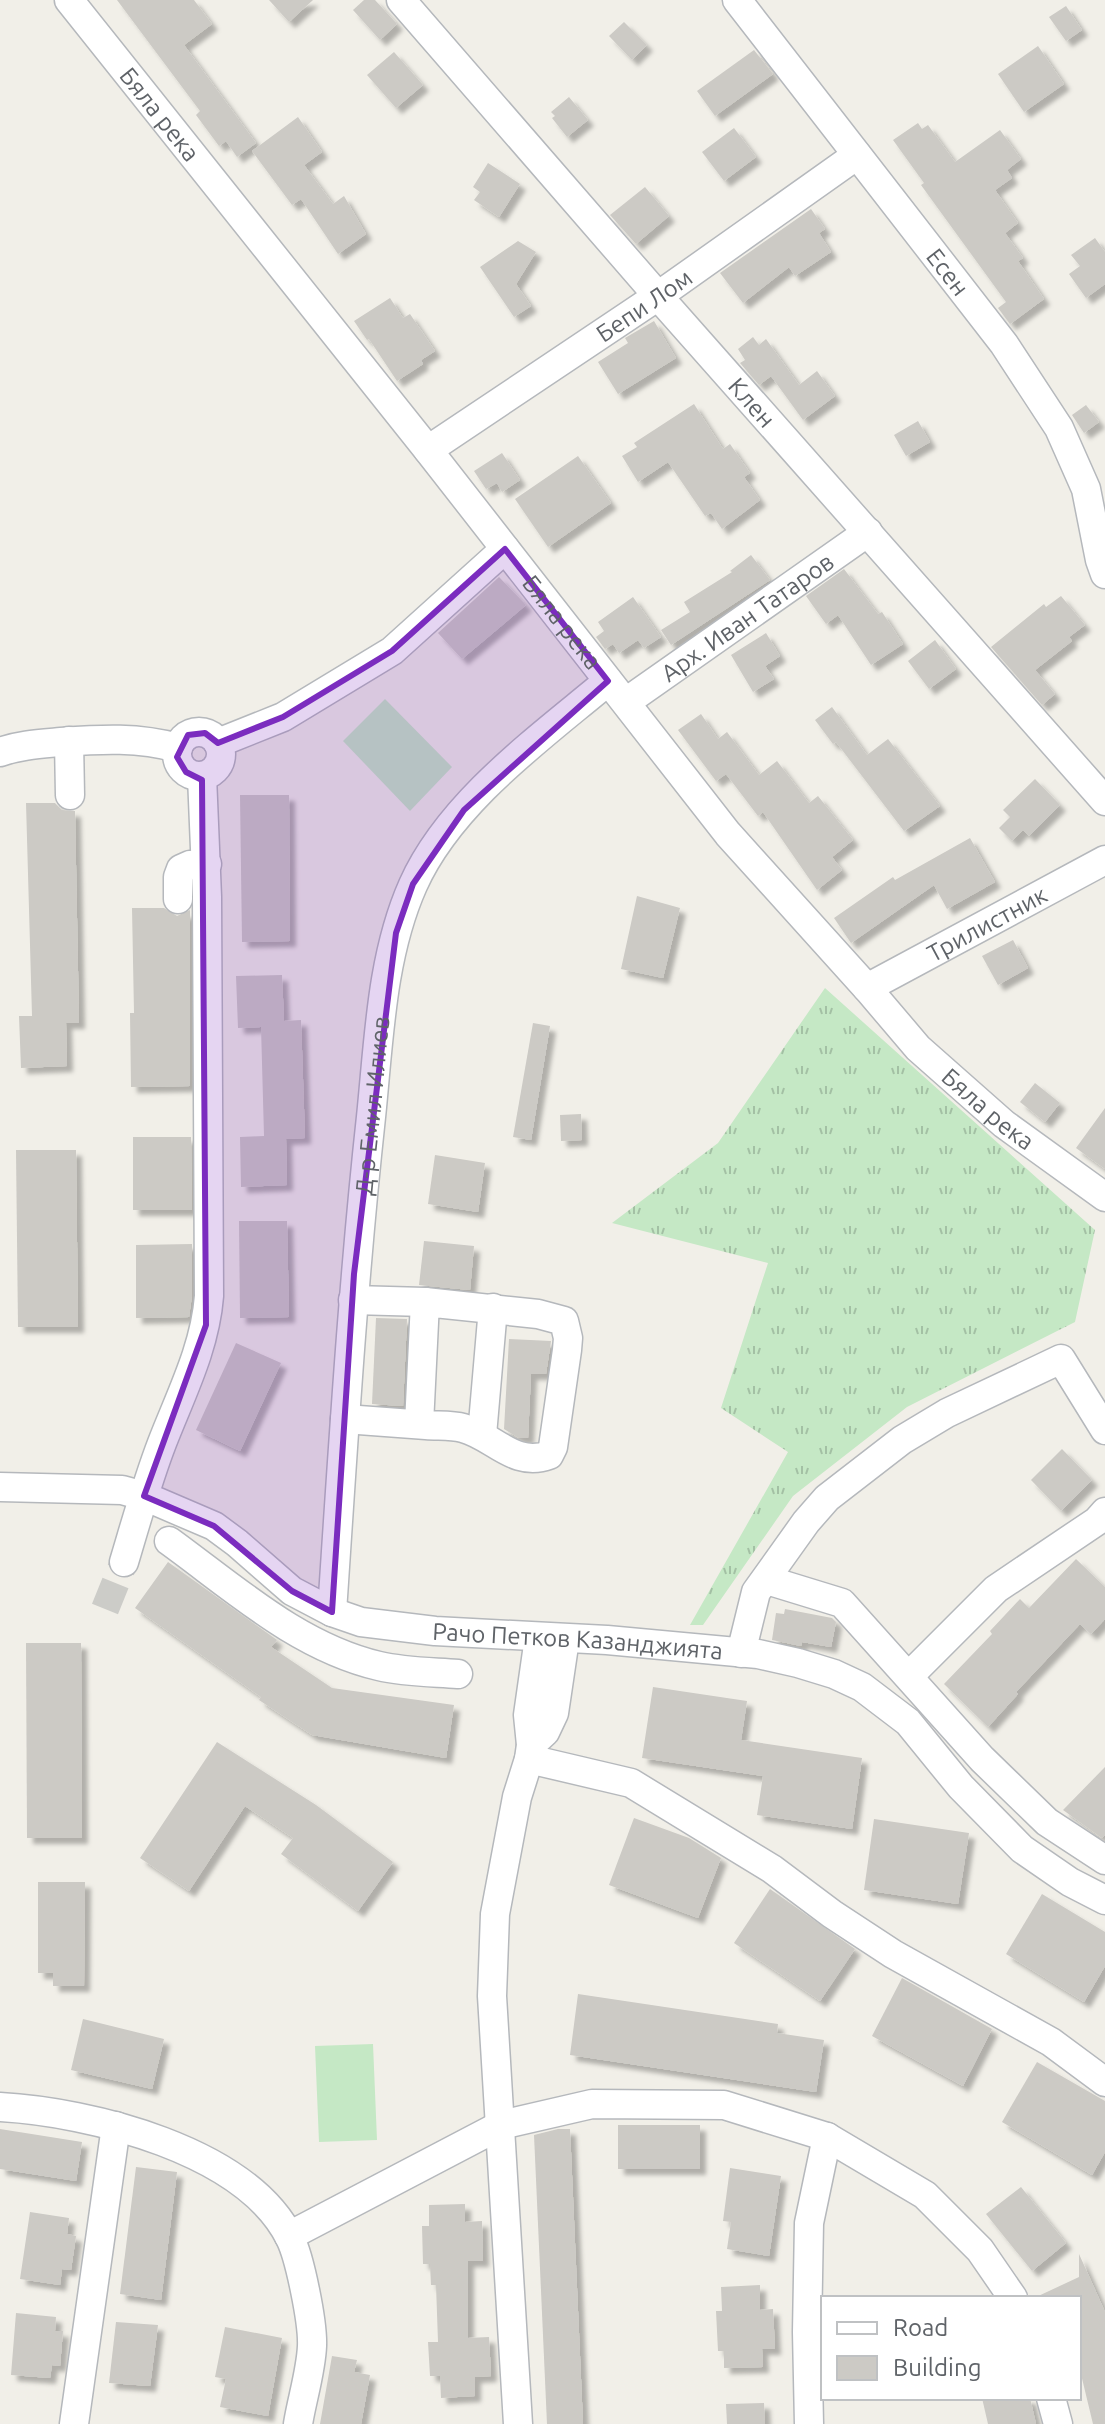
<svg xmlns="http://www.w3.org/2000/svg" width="1105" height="2424" font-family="Ubuntu,sans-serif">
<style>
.grass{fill:url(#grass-tufts)}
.garden{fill:#c5e8c5}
.building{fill:#cccac5;filter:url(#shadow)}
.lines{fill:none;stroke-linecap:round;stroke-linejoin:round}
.minor-tunnel{stroke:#ccccc8;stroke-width:28;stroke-dasharray:28 14;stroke-linecap:butt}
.minor-casing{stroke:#b5b8bc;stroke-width:31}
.minor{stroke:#fff;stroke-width:28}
.marked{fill:#7b2cbf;fill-opacity:0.2;stroke:#7b2cbf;stroke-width:6;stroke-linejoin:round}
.labels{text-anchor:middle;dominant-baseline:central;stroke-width:6;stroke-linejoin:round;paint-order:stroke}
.street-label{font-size:24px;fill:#5f6368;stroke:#fff}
</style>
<defs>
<pattern id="grass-tufts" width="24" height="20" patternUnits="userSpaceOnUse" patternTransform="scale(2)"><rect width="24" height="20" fill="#c5e8c5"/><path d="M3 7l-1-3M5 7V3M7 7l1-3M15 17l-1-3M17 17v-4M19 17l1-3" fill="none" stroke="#a3c0a4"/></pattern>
<filter id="shadow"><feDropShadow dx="6" dy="6" stdDeviation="2" flood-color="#0004"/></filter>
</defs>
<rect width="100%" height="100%" fill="#f1efe8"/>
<polygon class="grass" points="825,988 1095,1230 1075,1322 907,1407 793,1496 703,1625 690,1625 788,1452 721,1408 768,1263 612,1223 718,1143"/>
<g class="garden">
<polygon points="385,699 452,767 410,811 343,741"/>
<polygon points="373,2044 377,2140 319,2142 315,2046"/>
</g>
<g class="building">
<polygon points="117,0 194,0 212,24 184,45 256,143 237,157 226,141 219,146 196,115 200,111"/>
<polygon points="269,0 313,0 289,22"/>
<polygon points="364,0 375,0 397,24 380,40 353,10"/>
<polygon points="1066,6 1082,30 1066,41 1049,17"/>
<polygon points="624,22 647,45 632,60 609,36"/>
<polygon points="1038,46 1064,84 1024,112 998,74"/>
<polygon points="754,50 773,74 715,116 697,91"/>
<polygon points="394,52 423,85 396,108 367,75"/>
<polygon points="569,97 588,120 567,137 552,118 555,116 551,112"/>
<polygon points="298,117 322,152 304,165 333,204 344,196 366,234 338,254 301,199 292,205 252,151"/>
<polygon points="918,123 922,129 928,125 955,162 1000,130 1021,159 1007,170 1012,178 995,190 1018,223 1005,233 1023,258 1018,261 1044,299 1010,324 998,308 1006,302 921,185 924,183 893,140"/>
<polygon points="734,128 756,157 724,181 702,152"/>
<polygon points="488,163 520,184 499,217 474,200 480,192 473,187"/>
<polygon points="645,187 669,216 636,244 610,215"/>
<polygon points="811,209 825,229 819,233 831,252 795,276 789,267 743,303 720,273"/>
<polygon points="1095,238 1105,252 1105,284 1086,298 1069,274 1080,266 1071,255"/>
<polygon points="518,241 536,252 516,284 531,306 514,317 480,267"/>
<polygon points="390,298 403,318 410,314 435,351 421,360 423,364 397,381 369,339 367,340 354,321"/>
<polygon points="654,321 676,358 618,394 598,362 628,343 625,338"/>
<polygon points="753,337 759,345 766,339 799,385 817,371 835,396 803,420 771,376 759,385 740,363 745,360 738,349"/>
<polygon points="694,404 723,449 730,444 750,473 744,477 760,500 722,529 711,513 705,516 668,462 638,482 622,456 637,447 634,443"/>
<polygon points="1086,405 1099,422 1084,433 1072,415"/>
<polygon points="918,421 930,442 906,456 894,435"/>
<polygon points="502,453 520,480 502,492 497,483 486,489 474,471"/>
<polygon points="578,456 611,503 548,547 515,499"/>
<polygon points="751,555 770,580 671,645 661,630 690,612 684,602 732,572 730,571"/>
<polygon points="844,569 878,614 882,612 903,644 871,665 838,615 826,624 806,596"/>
<polygon points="499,577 526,605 462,659 438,633"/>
<polygon points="1061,596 1085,625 1069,637 1072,641 1035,670 1055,694 1042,705 991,647 1044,604 1046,607"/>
<polygon points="633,597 661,637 644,648 638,640 619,653 613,644 605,649 596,637 604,631 598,622"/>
<polygon points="766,633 780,656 765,666 774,679 753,692 731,655"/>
<polygon points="935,640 956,669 929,689 908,661"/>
<polygon points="832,707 867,755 888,739 940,806 904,831 836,742 833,744 815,720"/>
<polygon points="701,714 718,739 727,732 759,775 777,761 809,803 818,796 853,840 832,857 842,870 817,890 763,812 758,816 726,774 716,781 678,730"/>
<polygon points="1035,779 1060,805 1029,836 1023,830 1012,841 999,828 1010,817 1003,810"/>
<polygon points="240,795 289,795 290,941 242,942"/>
<polygon points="26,803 55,803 62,810 75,811 79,1023 66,1023 67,1066 21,1068 19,1016 32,1016"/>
<polygon points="970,838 995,882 947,909 934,885 851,943 834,918 893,877 895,880"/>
<polygon points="637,896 680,908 663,978 621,969"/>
<polygon points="132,908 164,908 177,916 190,910 190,1086 131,1087 130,1013 134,1013"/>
<polygon points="1013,940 1028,968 998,985 982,956"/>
<polygon points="282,975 284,1021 301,1020 305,1138 286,1139 287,1185 241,1187 240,1137 264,1136 261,1027 238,1028 236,976"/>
<polygon points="533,1023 550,1026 531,1140 513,1137"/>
<polygon points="1035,1083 1060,1103 1045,1122 1020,1102"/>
<polygon points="1105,1108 1105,1169 1076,1148"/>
<polygon points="581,1114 582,1140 561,1141 560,1115"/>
<polygon points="133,1137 191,1137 192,1210 133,1210"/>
<polygon points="16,1150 76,1150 78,1327 18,1327"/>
<polygon points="435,1155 485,1163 478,1212 428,1204"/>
<polygon points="239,1221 287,1221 289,1317 240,1318"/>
<polygon points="424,1241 474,1246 470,1290 419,1285"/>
<polygon points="192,1244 192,1295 189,1317 136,1318 136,1245"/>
<polygon points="376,1318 407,1319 403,1406 372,1404"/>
<polygon points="509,1339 551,1341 546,1374 531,1374 528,1438 519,1438 504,1429"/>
<polygon points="236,1343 281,1363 240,1451 196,1430"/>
<polygon points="1062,1449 1092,1480 1061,1511 1031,1480"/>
<polygon points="1076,1559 1105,1587 1105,1619 1091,1634 1080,1624 1016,1692 1018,1694 988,1727 944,1684 992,1634 990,1631 1020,1599 1029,1608"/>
<polygon points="168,1562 277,1640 271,1647 332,1688 454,1705 446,1758 312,1735 259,1700 261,1697 135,1608"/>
<polygon points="785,1609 832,1618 836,1622 831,1647 802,1642 801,1646 772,1640 776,1613 784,1614"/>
<polygon points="26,1643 81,1643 82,1838 27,1838"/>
<polygon points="653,1687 747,1701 741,1740 862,1758 852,1829 757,1815 763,1776 642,1758"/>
<polygon points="217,1742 316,1805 393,1862 358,1911 281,1854 293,1838 245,1806 189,1891 140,1858"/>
<polygon points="1105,1767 1105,1835 1102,1838 1063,1810"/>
<polygon points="634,1818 689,1838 721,1858 698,1918 609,1885"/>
<polygon points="874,1819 969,1833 958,1904 864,1890"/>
<polygon points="38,1882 85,1882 84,1986 53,1986 53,1973 38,1973"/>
<polygon points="770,1889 855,1949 820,2001 734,1943"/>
<polygon points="1042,1894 1105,1932 1105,1966 1084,2002 1006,1954"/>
<polygon points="902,1978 992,2029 963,2086 872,2036"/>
<polygon points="578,1994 778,2024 777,2033 824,2040 816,2092 570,2055"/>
<polygon points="83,2019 164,2039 152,2089 71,2070"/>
<polygon points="1037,2062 1105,2101 1105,2152 1092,2175 1002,2122"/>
<rect x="618" y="2125" width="82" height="44"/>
<polygon points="0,2129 82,2142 76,2181 0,2169"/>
<polygon points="558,2129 570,2129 583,2424 547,2424 534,2135"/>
<polygon points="136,2167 177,2172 161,2300 120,2294"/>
<polygon points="730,2168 781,2176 769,2256 727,2249 731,2222 723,2221"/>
<polygon points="1021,2187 1066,2243 1032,2271 986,2214"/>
<polygon points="465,2204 465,2222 482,2221 483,2261 468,2261 468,2338 489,2337 491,2376 475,2377 475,2396 441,2398 440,2376 430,2376 428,2342 438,2342 436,2285 431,2285 430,2264 423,2264 422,2226 429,2226 429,2205"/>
<polygon points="30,2212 69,2218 67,2234 76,2236 71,2270 62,2269 60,2285 20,2279"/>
<polygon points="1079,2254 1105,2312 1105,2424 1093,2424 1079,2366 1079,2298 1034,2298 1079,2277"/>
<polygon points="760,2285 760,2310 773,2309 775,2349 762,2349 763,2367 724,2368 724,2351 718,2351 716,2311 722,2311 721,2287"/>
<polygon points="16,2313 56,2317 55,2331 63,2331 60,2366 52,2365 50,2378 11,2375"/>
<polygon points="116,2322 158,2325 150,2386 109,2383"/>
<polygon points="225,2327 282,2338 268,2416 220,2407 226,2379 215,2377"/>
<polygon points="332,2356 357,2360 354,2372 370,2375 361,2424 320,2424"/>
<polygon points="982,2398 1030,2398 1036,2424 988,2424"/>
<polygon points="764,2403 765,2424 727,2424 726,2404"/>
</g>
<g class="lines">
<polyline class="minor-tunnel" points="105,1609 124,1562"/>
<defs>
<g id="minor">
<path id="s1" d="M69,0L428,450L728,834L867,988L918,1048L1004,1124L1105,1197"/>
<path id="s2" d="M401,0L658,296L1105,801"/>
<path id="s3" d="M737,0L1004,344L1059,428L1086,489L1100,560L1105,574"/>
<path id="s4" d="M428,450L658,296L857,155"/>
<path id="s5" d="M626,702L868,532"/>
<circle cx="199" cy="754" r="22"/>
<polyline points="69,741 70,795"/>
<polyline points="218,743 283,717 392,651 505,549"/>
<path d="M0,752C20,745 39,744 61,742C102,739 138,737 178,748"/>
<polyline points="178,899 178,877 181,869 190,865 207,864"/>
<path id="s6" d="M867,988L1105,860"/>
<polyline points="353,1300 425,1302"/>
<path d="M345,1419C372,1421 399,1423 426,1425C438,1426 452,1425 463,1428C494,1436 514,1468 549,1455L553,1447L567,1350L568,1338L564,1321L538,1314L425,1302L419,1424"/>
<polyline points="482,1435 493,1308"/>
<path id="s7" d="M0,1487L122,1490L144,1496L214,1526L237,1543L292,1591L332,1612L361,1622L435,1631L607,1640L758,1654L798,1663L834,1674L862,1687L908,1722L961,1787L1022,1849L1070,1882L1105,1900"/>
<path d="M169,1541C234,1588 298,1647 379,1666C404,1672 432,1672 458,1674"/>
<path d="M124,1562C136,1522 147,1482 162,1443C181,1394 205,1348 209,1296L207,897L202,776"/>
<polyline points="767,1580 842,1603 982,1759 1047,1822 1105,1860"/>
<path id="s8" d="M332,1612C343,1447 353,1282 371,1117C379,1040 381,957 413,885C450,802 540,738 608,681"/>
<polyline points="741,1653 756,1592 806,1522 827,1498 902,1440 947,1413 1061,1359 1105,1430"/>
<polyline points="909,1676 996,1589 1097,1521 1105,1512"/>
<polyline points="531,1745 545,1732 554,1713 565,1639"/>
<polyline points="529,1759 631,1783 772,1869 832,1914 893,1954 1051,2042 1105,2082"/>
<path d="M0,2107C90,2112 246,2150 290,2238C300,2258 313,2323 312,2346C311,2371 302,2399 298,2424"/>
<polyline points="289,2236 501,2125 592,2104 724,2105 827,2137 925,2195 980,2250 1013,2298"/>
<polyline points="1051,2398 1058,2424"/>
<polyline points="74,2424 116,2126"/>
<polyline points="518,2424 492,1996 495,1914 517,1797 529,1759 531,1745 528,1715 539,1638"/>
<polyline points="809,2424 807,2332 809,2223 827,2137"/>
</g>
</defs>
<use href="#minor" class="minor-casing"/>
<use href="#minor" class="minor"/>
</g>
<path class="marked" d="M505,549L608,681L464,810L413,884L396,933L354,1274L332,1612L292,1591L214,1526L144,1496L206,1325L202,780L186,772L177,757L188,735L205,733L218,743L283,717L392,651Z"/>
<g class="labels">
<g class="street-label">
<text stroke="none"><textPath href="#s1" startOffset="146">Бяла река</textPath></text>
<text stroke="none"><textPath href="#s3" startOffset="344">Есен</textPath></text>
<text stroke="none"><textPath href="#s4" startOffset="260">Бепи Лом</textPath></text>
<text stroke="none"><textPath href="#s2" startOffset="534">Клен</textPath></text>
<text stroke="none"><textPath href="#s5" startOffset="148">Арх. Иван Татаров</textPath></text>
<text stroke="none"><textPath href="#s1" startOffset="794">Бяла река</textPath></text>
<text stroke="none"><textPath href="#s6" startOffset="136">Трилистник</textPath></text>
<text stroke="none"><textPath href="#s8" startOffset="508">Д-р Емил Илиев</textPath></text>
<text stroke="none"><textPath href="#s1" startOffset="1442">Бяла река</textPath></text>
<text stroke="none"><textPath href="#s7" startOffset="616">Рачо Петков Казанджията</textPath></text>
</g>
</g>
<rect x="821" y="2296" width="260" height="104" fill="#ffffff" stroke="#bfc1c3" stroke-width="2"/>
<rect x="837" y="2322" width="40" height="12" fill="#ffffff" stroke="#bfc1c3" stroke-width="2"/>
<text x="893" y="2336" font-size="24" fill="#5f6368">Road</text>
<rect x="837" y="2356" width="40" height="24" fill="#cccac5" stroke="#bfc1c3" stroke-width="2"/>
<text x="893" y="2376" font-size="24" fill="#5f6368">Building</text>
</svg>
